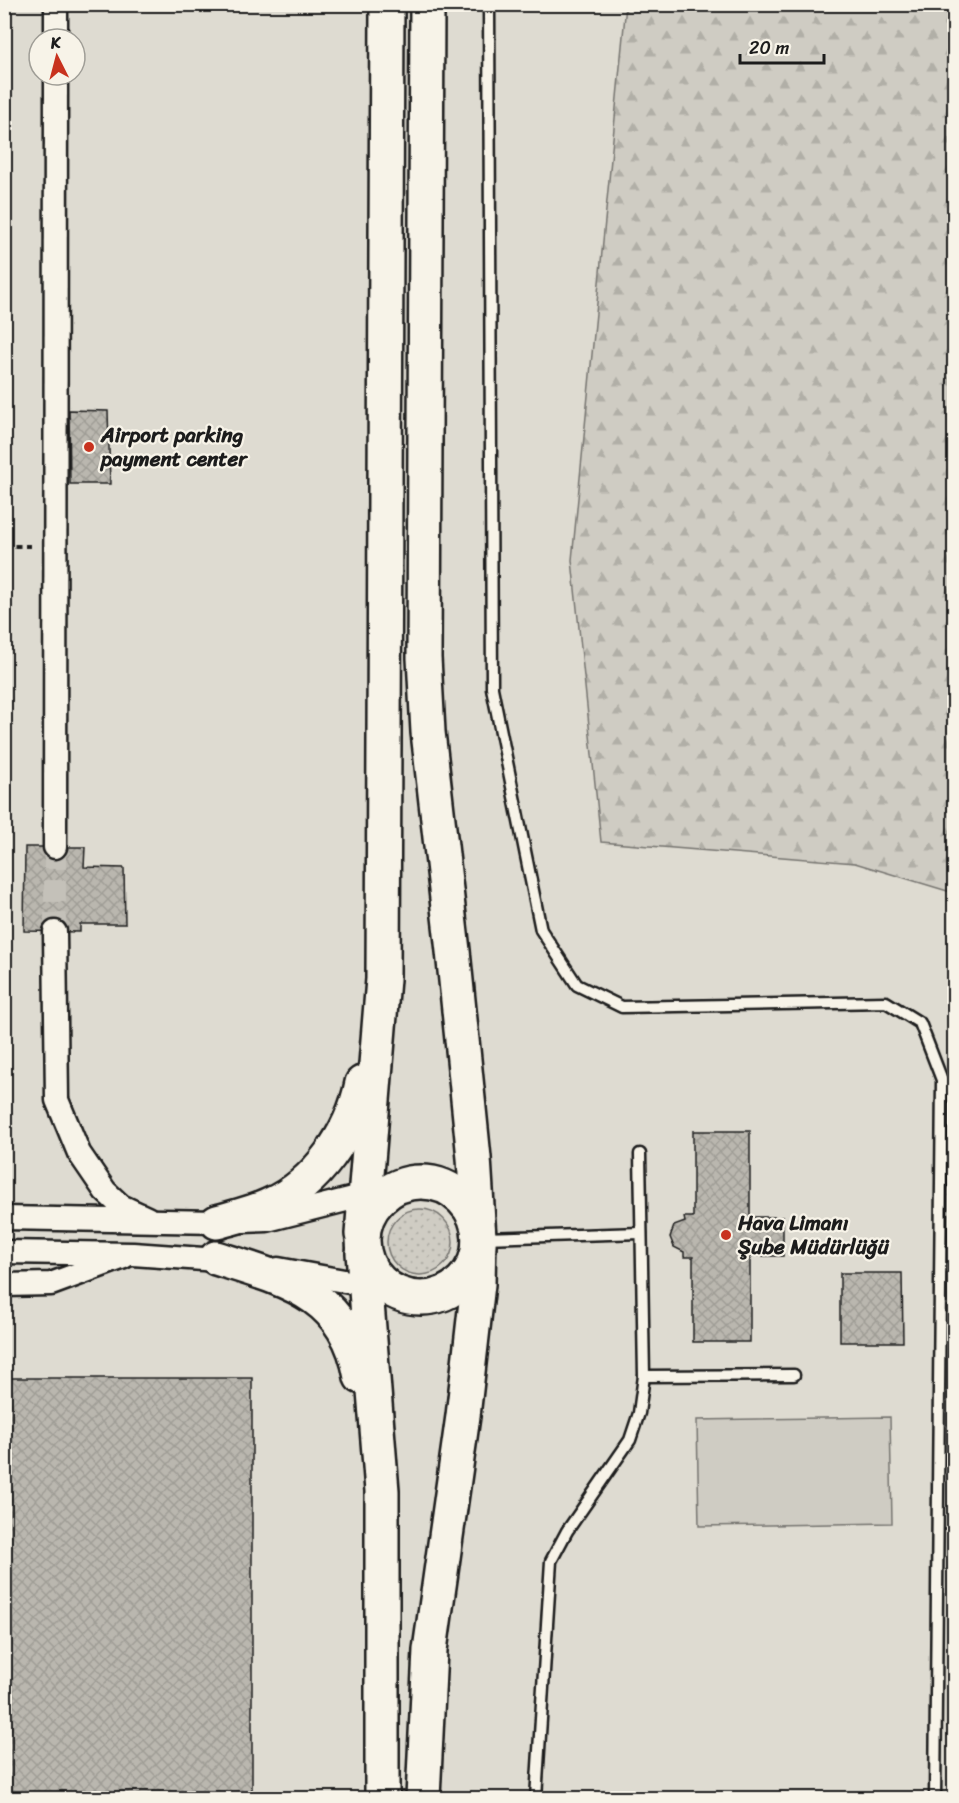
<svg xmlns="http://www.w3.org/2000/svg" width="959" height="1803" font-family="Sriracha,sans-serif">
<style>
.built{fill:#dedbd1;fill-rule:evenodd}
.grass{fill:#cfccc3;stroke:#767470;stroke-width:1.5}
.forest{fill:url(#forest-firs);stroke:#767470;stroke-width:1.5}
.park{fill:url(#park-dots);stroke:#767470;stroke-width:1.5}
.building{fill:url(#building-cross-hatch);stroke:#1c1c1c;stroke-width:1.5}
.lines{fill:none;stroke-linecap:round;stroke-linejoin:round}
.minor-tunnel{stroke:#c4c1b9;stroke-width:22;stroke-dasharray:22 11;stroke-linecap:butt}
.service-casing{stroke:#1c1c1c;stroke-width:15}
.minor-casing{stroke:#1c1c1c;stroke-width:27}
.primary-casing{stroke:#1c1c1c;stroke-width:38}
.path{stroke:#1c1c1c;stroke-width:4;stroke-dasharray:6 4.5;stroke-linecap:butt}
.service{stroke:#f7f3e8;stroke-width:10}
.minor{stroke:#f7f3e8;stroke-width:22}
.primary{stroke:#f7f3e8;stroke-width:33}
.poi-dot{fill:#c8321e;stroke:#f7f3e8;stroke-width:2}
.labels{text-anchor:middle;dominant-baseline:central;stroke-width:4.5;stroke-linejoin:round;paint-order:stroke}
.poi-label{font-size:21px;font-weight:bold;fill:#1c1c1c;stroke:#f7f3e8;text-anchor:start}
</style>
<defs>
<pattern id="forest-firs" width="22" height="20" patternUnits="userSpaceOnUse" patternTransform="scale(1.5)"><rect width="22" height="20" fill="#cfccc3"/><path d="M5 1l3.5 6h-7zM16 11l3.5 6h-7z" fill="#b1afa7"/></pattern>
<pattern id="park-dots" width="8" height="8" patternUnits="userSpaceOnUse" patternTransform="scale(1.5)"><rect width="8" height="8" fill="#cfccc3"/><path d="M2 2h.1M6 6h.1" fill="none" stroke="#b1afa7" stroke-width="1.8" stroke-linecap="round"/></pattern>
<pattern id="building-cross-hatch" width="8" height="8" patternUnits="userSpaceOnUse" patternTransform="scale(1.5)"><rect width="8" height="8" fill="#bab7af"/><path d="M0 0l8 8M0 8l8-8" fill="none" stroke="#9f9d96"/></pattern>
</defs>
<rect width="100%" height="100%" fill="#eeeae0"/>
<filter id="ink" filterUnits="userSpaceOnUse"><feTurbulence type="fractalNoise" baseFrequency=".0167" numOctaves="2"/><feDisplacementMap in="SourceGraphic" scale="12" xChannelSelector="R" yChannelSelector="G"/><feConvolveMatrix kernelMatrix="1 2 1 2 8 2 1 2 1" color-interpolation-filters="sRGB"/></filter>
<g filter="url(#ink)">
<path class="built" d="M5,5H954V1798H5ZM39,39H75V75H39Z"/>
<polygon class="grass" points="890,1417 892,1523 699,1526 697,1420"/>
<polygon class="forest" points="626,5 954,5 954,893 855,863 601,842 572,560"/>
<circle class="park" cx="420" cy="1242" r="33"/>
<g class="building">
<polygon points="69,410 108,411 110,484 70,484"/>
<polygon points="25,847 85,847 84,867 124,868 125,924 80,924 80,932 24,931"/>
<polygon points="693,1131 750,1131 750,1217 783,1217 783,1256 750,1256 750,1342 693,1342 693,1257 684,1257 684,1252 674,1247 670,1237 674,1226 685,1222 684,1217 693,1217"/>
<polygon points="840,1273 902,1273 903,1342 840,1342"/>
<rect x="4" y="1378" width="248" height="420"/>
</g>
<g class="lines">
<polyline class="minor-tunnel" points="55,847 55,932"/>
<defs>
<g id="service">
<polyline points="489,4 492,688 541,930 577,985 622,1007 886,1002 920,1023 942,1080 935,1798"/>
<polyline points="482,1238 641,1233"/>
<polyline points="644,1376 794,1375"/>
<polyline points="536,1798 551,1561 567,1531 630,1440 639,1413 644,1376 640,1154"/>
</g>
<g id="minor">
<polyline points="56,39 56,4"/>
<polyline points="55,847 56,75"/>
<polyline points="55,932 57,1100 79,1153 105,1191 121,1206 147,1218"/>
<polyline points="4,1218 217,1222 267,1220 397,1187"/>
<polyline points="4,1252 133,1254 231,1261"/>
<polyline points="278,1269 366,1285 402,1296"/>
<polyline points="4,1285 51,1284 124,1257"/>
</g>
<g id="primary">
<circle cx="421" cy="1240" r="58"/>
<path d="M217,1222C234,1217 253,1213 270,1205C317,1184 352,1133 362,1083"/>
<polyline points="362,1234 383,979 387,4"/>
<polyline points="363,1253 382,1491 382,1798"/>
<path d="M216,1258C286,1280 346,1293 361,1377"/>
<polyline points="423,1798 430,1650 463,1416 478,1284 479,1238 474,1158 453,951 428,732 424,658 427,4"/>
</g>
</defs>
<use href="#service" class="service-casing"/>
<use href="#minor" class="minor-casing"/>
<use href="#primary" class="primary-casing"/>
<polyline class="path" points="4,546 31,546"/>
<use href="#service" class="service"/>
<use href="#minor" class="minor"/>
<use href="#primary" class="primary"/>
</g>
</g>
<g class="poi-dot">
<circle cx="89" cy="447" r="6"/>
<circle cx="726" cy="1235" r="6"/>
</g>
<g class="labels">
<g class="poi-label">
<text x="101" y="435">Airport parking<tspan x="101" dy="24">payment center</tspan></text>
<text x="738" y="1223">Hava Limanı<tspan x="738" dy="24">Şube Müdürlüğü</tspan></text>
</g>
</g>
<rect width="959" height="1803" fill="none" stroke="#f7f3e8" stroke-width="24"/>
<rect x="12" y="12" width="935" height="1779" fill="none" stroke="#1c1c1c" stroke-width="2" filter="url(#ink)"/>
<g transform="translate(57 57) rotate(354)"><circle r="28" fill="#f7f3e8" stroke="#9f9d96" stroke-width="1.5"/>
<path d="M0-4.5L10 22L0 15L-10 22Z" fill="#c8321e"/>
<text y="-9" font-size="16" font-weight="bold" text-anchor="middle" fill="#1c1c1c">K</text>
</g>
<path d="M740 54v9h84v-9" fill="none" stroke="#1c1c1c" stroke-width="3"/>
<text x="749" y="54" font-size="18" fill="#1c1c1c" stroke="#f7f3e8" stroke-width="4.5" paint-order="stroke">20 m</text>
</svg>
